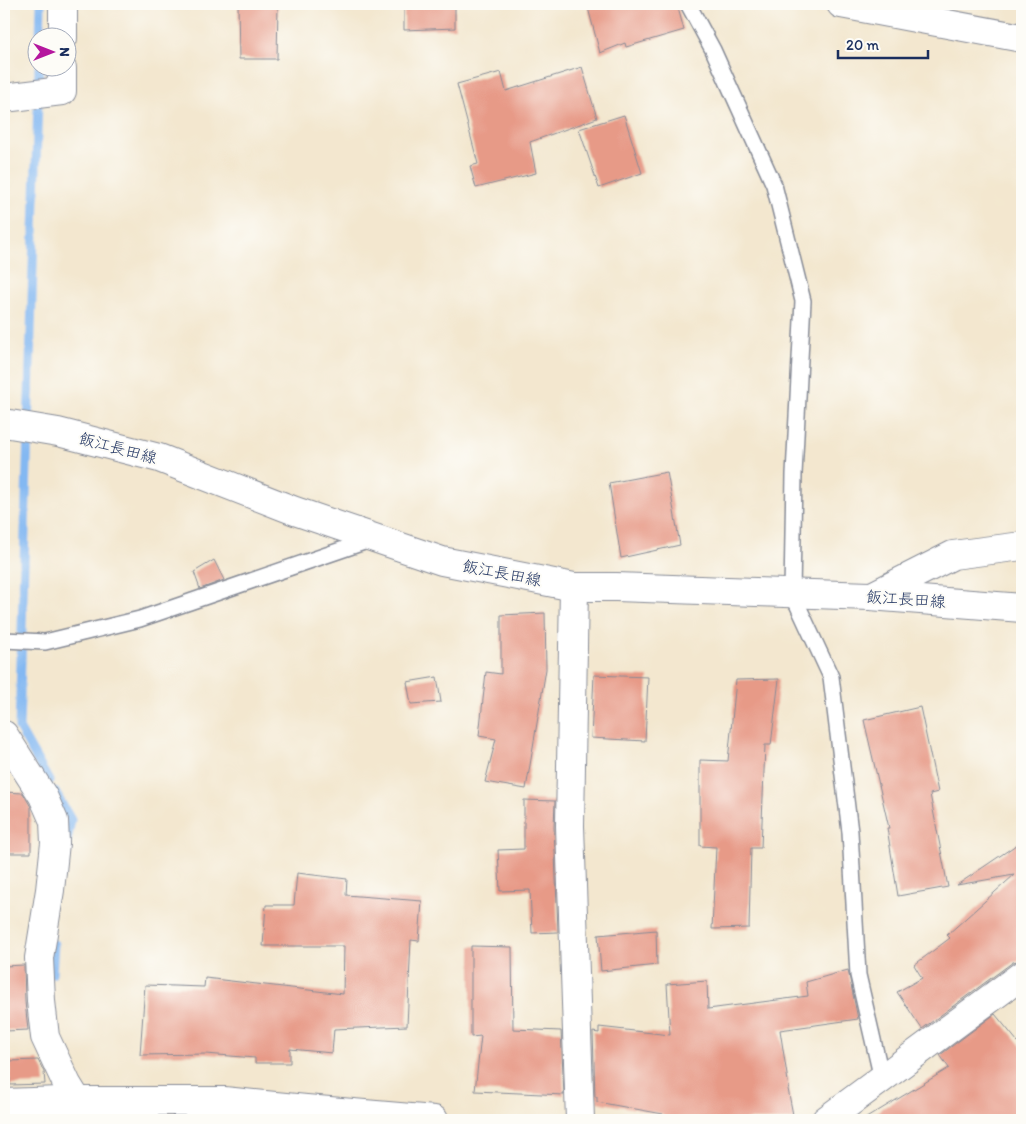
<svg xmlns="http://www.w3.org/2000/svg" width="1026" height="1124" font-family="Itim,'Klee One',sans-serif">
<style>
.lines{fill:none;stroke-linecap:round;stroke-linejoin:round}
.stream{stroke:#83b8f2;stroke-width:9}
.building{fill:#e79a87}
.lane-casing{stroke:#878b96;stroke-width:18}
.street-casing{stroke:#878b96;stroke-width:30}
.secondary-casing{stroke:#878b96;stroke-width:30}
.lane{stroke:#fff;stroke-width:15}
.street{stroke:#fff;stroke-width:28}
.secondary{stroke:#fff;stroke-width:28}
.labels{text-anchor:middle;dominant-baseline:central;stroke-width:4;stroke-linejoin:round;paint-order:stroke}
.street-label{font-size:16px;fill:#1b2f5e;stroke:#fdfcf7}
</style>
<rect width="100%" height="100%" fill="#fdfcf7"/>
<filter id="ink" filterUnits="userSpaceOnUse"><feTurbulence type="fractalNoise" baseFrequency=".02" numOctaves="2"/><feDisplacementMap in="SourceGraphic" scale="10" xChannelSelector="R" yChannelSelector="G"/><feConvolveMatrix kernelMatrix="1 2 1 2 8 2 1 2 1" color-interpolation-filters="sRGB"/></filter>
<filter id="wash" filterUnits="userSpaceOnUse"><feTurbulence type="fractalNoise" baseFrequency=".0096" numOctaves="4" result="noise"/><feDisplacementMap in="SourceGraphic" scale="20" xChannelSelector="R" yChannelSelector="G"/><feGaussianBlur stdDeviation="1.12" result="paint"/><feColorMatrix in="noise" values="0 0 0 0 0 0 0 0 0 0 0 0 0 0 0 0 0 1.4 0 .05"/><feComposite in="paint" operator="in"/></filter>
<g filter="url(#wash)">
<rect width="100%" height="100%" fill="#f3e7cf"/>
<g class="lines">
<g class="stream">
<polyline points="40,38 41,4"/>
<polyline points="39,68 19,728 49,781"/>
<polyline points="55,792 71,820 66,847"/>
<polyline points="52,974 54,944"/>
<polyline points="90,1111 96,1120"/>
</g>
</g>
<g id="blocks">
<g class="building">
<polygon points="238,4 278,4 277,59 239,59"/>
<polygon points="404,4 455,4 455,28 404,30"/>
<polygon points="587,4 677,4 684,30 626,47 625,43 600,53"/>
<polygon points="582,67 597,118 530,142 536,173 476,188 470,166 478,164 457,84 501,72 506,91"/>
<polygon points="624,115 642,173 599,188 579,129"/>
<polygon points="667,472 680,545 621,558 609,483"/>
<polygon points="214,560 224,580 200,589 194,572"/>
<polygon points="545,613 546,669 526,789 485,782 496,739 479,736 486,672 501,674 501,615"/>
<polygon points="594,675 648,677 645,741 591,738"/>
<polygon points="437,677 441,702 411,704 407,682"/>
<polygon points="779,679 771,745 765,745 761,848 751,848 749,928 712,929 716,847 700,846 700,760 728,761 736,680"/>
<polygon points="920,707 938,792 930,794 948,887 898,896 887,828 889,828 864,720"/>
<polygon points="4,792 23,793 31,807 31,853 4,853"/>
<polygon points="524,800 555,801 554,827 558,932 532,933 530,890 500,891 498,850 524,849"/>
<polygon points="1022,841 1022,960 1013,962 922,1029 897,992 922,978 914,965 950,938 947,935 1014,875 957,885"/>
<polygon points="297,873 347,879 346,895 422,901 419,941 411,940 407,1026 334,1029 332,1053 290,1049 290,1063 255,1063 255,1058 206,1054 140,1055 145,985 204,987 205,978 343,994 344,946 263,946 266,905 294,905"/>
<polygon points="656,930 657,965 601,971 598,935"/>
<polygon points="471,946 512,947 513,1029 561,1031 564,1095 475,1091 481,1036 471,1037"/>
<polygon points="24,965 25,1002 28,1030 5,1031 4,1012 4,966"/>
<polygon points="848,970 858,1019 780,1030 789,1088 788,1089 794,1120 662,1120 663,1114 597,1102 597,1097 595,1097 593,1032 599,1033 599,1027 670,1035 667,984 707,981 708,1009 808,996 806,982"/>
<polygon points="995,1014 1022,1047 1022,1120 863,1120 949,1068 940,1055"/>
<polygon points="38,1060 44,1072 45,1084 10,1085 10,1061"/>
</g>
</g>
</g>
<g filter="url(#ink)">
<use href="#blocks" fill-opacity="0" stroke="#878b96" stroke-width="1"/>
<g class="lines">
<defs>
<g id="lane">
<polyline points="688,4 713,50 774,185 803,301 794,474 792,593 831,677 850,832 858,975 882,1079"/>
<polyline points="4,640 45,642 140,619 373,539"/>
</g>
<g id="street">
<polyline points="841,4 1022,38"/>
<polyline points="63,38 63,4"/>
<polyline points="4,98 62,91 62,68"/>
<polyline points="574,587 570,826 580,1120"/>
<polyline points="4,735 43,796 54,821 55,843 50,890 39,958 41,1001 45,1037 67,1084 78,1102"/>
<polyline points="4,1103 61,1101 224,1101 306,1109 434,1120"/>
<polyline points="826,1120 1022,975"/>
</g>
<g id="secondary">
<polyline points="4,423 58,432 159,458 295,511 442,561 574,587 616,587 870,596 1022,608"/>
<polyline points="872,596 953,555 1022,546"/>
</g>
</defs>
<use href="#lane" class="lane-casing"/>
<use href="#street" class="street-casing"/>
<use href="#secondary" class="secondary-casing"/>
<use href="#lane" class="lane"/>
<use href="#street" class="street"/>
<use href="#secondary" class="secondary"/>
</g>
</g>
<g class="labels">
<g class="street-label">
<text transform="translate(118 448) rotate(15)">飯江長田線</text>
<text transform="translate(502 573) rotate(11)">飯江長田線</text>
<text transform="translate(906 599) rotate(4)">飯江長田線</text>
</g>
</g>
<rect width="1026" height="1124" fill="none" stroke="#fdfcf7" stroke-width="20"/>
<g transform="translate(52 52) rotate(90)"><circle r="24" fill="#fdfcf7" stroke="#a3aaba"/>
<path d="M0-4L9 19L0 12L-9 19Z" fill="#b5179e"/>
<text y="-8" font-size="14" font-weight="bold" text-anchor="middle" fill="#1b2f5e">N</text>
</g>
<path d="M838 50v8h90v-8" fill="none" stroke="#1b2f5e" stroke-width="2.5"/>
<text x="846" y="50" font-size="15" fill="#1b2f5e" stroke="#fdfcf7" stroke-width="4" paint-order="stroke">20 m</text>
</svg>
